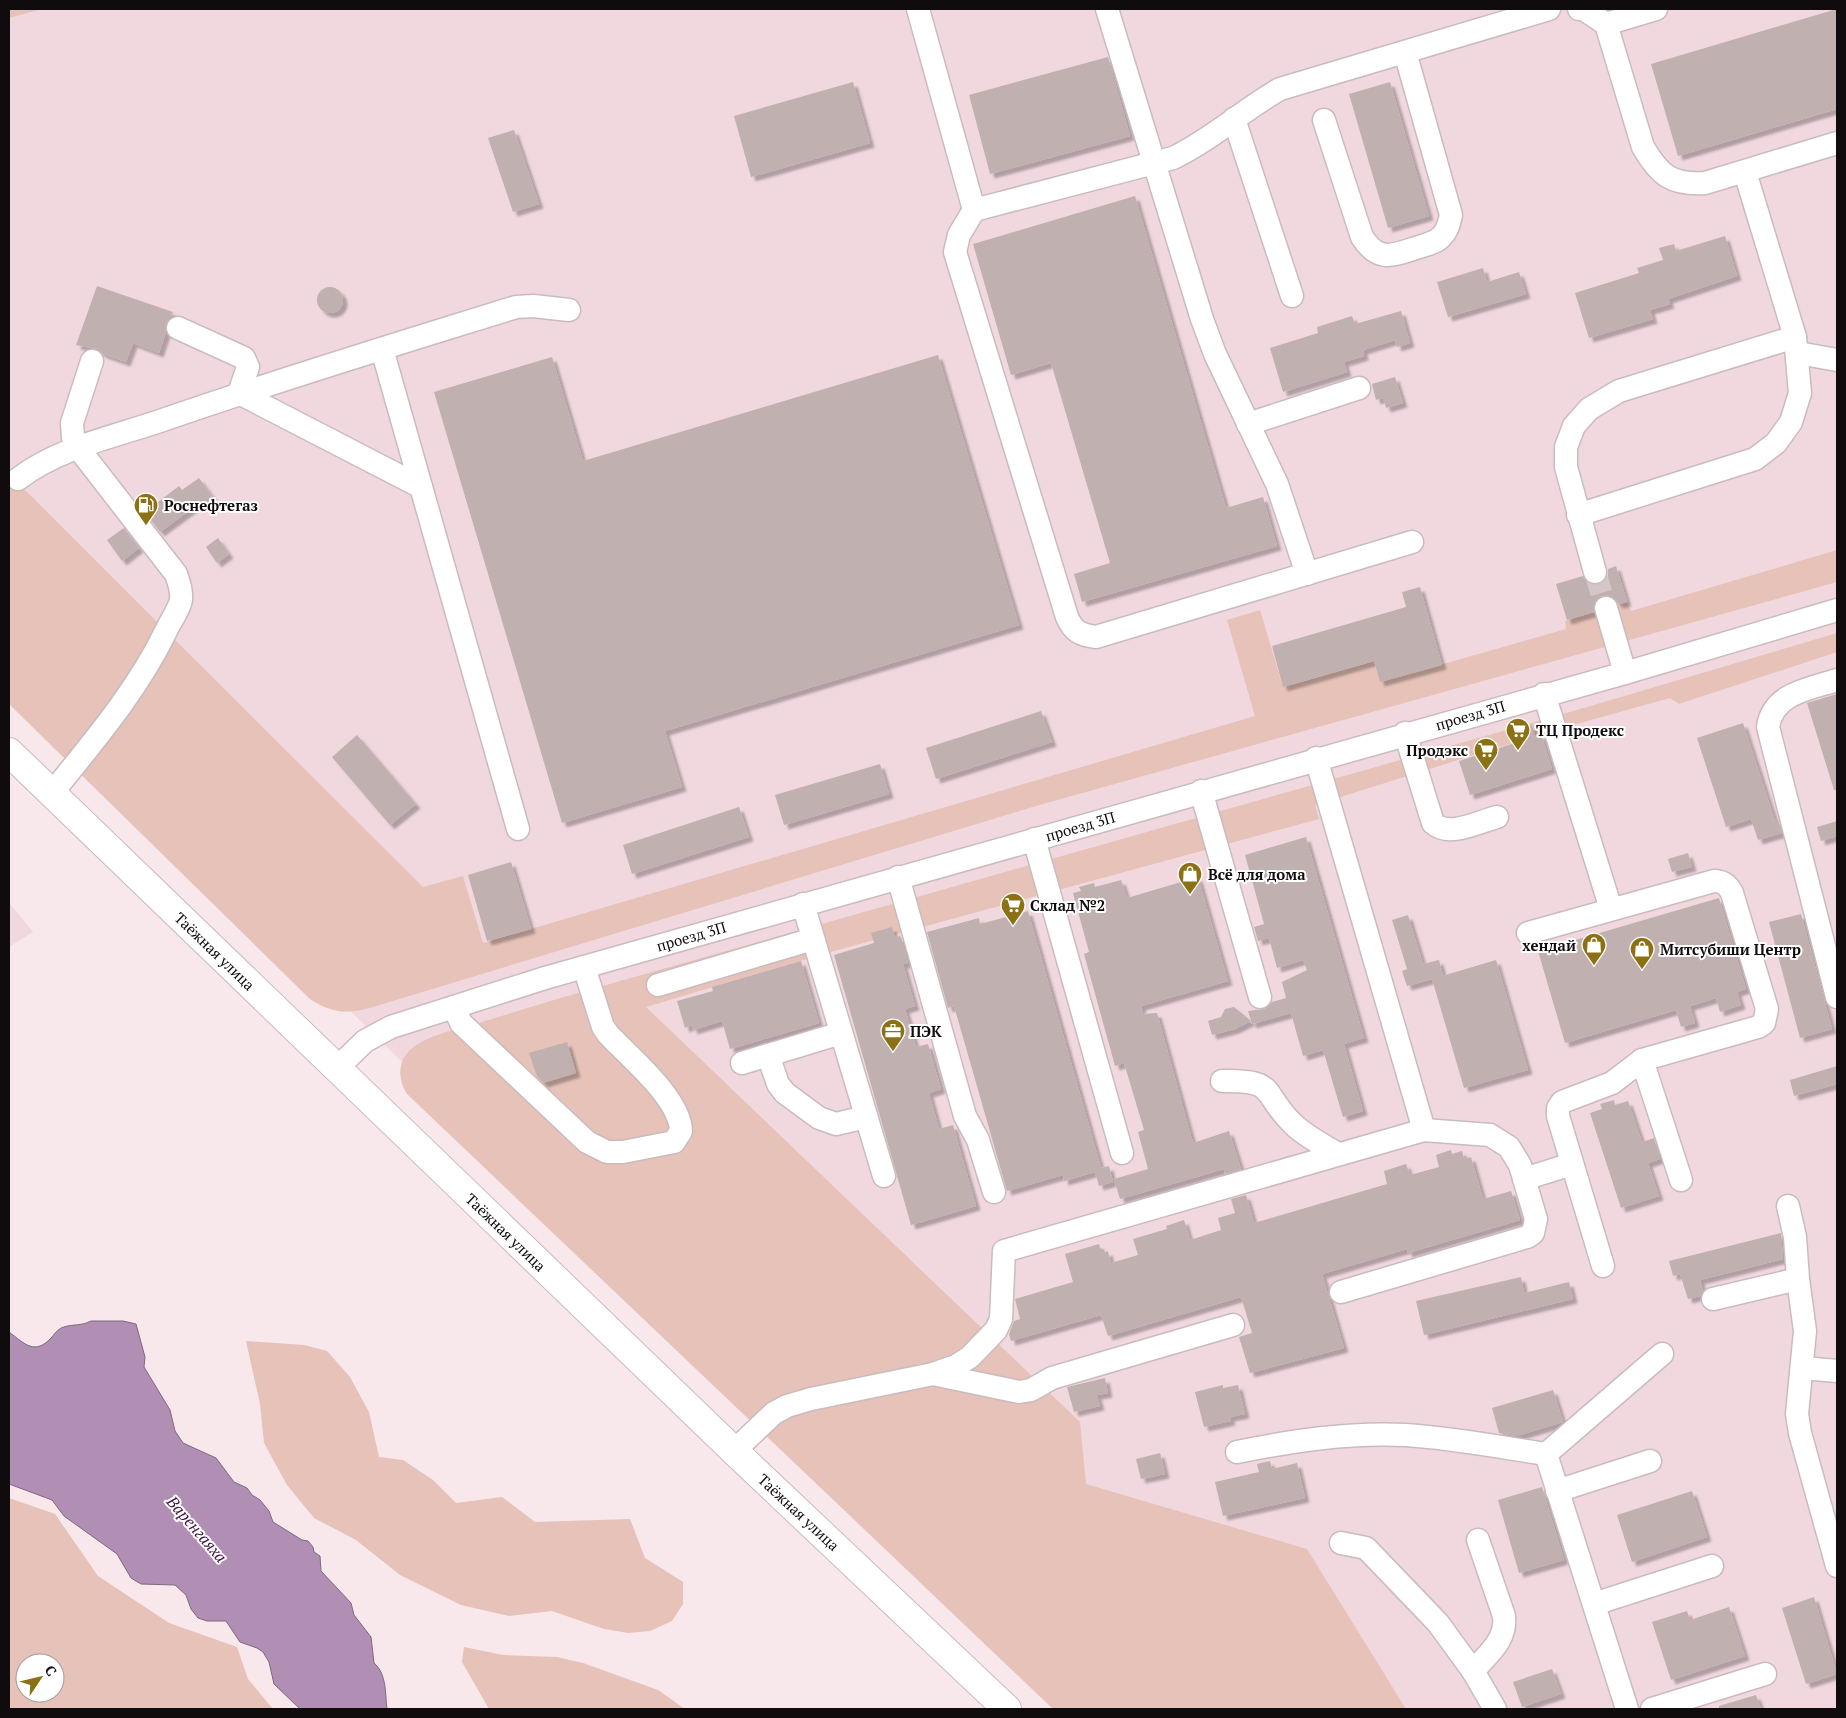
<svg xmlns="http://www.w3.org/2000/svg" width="1846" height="1718" font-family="'PT Serif',serif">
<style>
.built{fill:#f1d8df}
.green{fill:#e6c2b8;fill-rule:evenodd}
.water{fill:#b18eb3;stroke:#816781}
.building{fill:#c0b0b0;filter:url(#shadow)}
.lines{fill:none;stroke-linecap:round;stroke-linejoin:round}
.minor-tunnel{stroke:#d5c6ca;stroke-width:22;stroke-dasharray:22 11;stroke-linecap:butt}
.minor-casing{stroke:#cabbbe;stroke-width:25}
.highway-casing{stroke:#cabbbe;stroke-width:30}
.minor{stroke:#fff;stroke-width:22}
.highway{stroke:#fff;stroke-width:28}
.labels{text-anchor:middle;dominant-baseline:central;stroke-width:4;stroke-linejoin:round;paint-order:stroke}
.poi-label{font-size:15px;font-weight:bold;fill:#100b0c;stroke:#fff;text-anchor:start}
.street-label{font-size:15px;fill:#100b0c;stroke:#fff}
.water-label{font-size:16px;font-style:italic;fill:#401544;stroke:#fff}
</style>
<defs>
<filter id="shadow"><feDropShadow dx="4.5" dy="4.5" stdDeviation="1" flood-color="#0004"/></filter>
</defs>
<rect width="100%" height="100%" fill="#f8e7eb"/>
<g class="built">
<polygon points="9,9 1837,9 1837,1709 1085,1709 427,1086 56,724 9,674"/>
<polygon points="9,903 33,932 9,947"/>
</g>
<g class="green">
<polygon points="9,9 42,9 9,18"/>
<path d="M9,480L26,491L423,887L463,876L483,943L1255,716L1227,620L1260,610L1283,687L1374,661L1380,682L1566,629L1565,621L1627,602L1631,611L1837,550V582L1036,806L373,1007C347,1014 335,1014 311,1000L9,704Z"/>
<path d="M1837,633V652L1679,704L1670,698L1541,734L1315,805L1319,819L834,951L646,1007L1080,1422L1086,1484L1307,1549L1406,1709H1053L407,1094C398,1080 397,1061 411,1049C428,1035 454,1030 475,1024C505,1015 534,1006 564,997L1577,710Z"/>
<polygon points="246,1341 304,1345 327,1351 350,1377 369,1412 379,1457 403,1460 433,1480 456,1503 502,1497 535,1522 630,1519 645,1558 683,1582 683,1604 672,1621 650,1631 628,1633 604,1629 552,1611 509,1616 461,1605 400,1575 356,1540 314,1518 287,1485 264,1443 260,1404"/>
<path d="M9,1498L55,1514L98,1576L169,1623L237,1647L248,1679L273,1709H9ZM25,1663H55V1693H25Z"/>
<polygon points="464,1647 503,1655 557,1657 583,1663 658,1690 685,1709 489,1709 462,1662"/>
</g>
<path class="water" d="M91,1321H123L136,1324L145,1357L144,1367L170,1410L175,1431L183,1443L216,1458L234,1482L247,1488L252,1495L260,1500L269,1511L273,1522L302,1540L308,1541L313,1547L314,1552L320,1556L321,1571L351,1603L354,1615L371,1637L374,1663C387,1674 385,1694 387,1709H300L274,1684L269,1662L263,1652L257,1648L240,1642L226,1621H207L198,1618L191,1609L186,1595L175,1585L141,1584L131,1578L117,1554L64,1516L52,1500L9,1484V1332C25,1344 35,1356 52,1337C55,1333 59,1328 64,1327C73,1324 82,1326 91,1321Z"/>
<g class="building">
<polygon points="1837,9 1837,109 1678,156 1651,64"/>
<polygon points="1108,57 1130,136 990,174 969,95"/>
<polygon points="853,82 870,143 751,177 734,116"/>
<polygon points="1390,82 1429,216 1388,228 1349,94"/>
<polygon points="514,130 539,204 513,212 488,138"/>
<polygon points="1135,196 1226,508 1263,497 1277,546 1082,602 1074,574 1110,563 1051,363 1011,375 973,244"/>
<polygon points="1725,236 1737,276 1668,299 1670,304 1650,310 1653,319 1589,338 1575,293 1639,273 1637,268 1663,260 1659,248 1674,244 1676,251"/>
<polygon points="1483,268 1487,282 1519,272 1526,294 1448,317 1437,282"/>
<polygon points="97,286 173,312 166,323 166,332 159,353 133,343 126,362 103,354 96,349 76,345"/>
<circle cx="330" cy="300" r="13"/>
<polygon points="1401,311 1410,343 1397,347 1395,340 1363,350 1364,356 1344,362 1347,372 1283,392 1270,348 1318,333 1317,327 1352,316 1355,324"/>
<polygon points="938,355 1019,625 665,731 682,787 562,823 434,392 552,357 583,461"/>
<polygon points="1395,377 1403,403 1386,408 1383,398 1376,400 1372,384"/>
<polygon points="199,478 213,497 200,506 198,504 160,532 145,512 179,486 182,490"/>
<polygon points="124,528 139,548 122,561 107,540"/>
<polygon points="218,538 229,554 217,563 206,547"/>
<polygon points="1616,566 1627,602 1619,604 1610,595 1602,596 1593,604 1594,612 1567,620 1556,584 1583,576 1591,585 1599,584 1608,576 1608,569"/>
<polygon points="1420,587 1442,665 1380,682 1374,661 1283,687 1272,646 1406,607 1402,592"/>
<polygon points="1837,694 1837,790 1834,790 1807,703"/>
<polygon points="1041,711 1052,742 936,779 926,748"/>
<polygon points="1743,723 1775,821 1778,820 1782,833 1758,840 1751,819 1726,827 1697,738"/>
<polygon points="1532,725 1535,736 1541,734 1552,769 1470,795 1459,761 1521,741 1517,730"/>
<polygon points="357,735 416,804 390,825 332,757"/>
<polygon points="880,764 889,794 784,825 775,795"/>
<polygon points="739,807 749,837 632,874 623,845"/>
<polygon points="1837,821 1837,836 1821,841 1817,827"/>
<polygon points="1306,837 1364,1038 1344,1044 1363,1111 1343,1117 1323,1050 1303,1056 1291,1013 1252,1024 1248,1011 1264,1009 1272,1002 1286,998 1282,982 1307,970 1303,960 1277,968 1269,938 1258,941 1254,927 1264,924 1245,855"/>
<polygon points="1688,853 1692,867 1672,872 1668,859"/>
<polygon points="511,862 531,929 487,941 468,875"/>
<polygon points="1198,877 1228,981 1141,1006 1143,1014 1157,1013 1193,1143 1229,1131 1241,1169 1225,1174 1224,1169 1120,1199 1114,1179 1148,1169 1138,1132 1144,1130 1124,1063 1115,1066 1084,954 1089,952 1073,893 1081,891 1079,887 1094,883 1095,887 1121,880 1127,898"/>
<polygon points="1719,898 1746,989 1737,992 1741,1005 1720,1012 1716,998 1690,1006 1695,1023 1681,1027 1676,1010 1565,1043 1538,951"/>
<polygon points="1028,911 1101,1168 1109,1166 1113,1182 1099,1186 1095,1172 1064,1181 1063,1175 1007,1191 954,1006 948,1008 927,932 979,918 980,924"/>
<polygon points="1801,914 1832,1029 1800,1038 1769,922"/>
<polygon points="1408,915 1423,964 1439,960 1443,976 1407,986 1402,971 1407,969 1392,920"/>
<polygon points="892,927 895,938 900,936 902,940 908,963 903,964 915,1006 905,1009 916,1047 928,1044 941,1089 929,1093 939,1129 953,1125 976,1206 911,1225 834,955 874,943 871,933"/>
<polygon points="1496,960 1528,1070 1464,1088 1432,979"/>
<polygon points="801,961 819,1023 730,1049 722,1021 693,1030 692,1025 685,1028 677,1001 713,991 712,987"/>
<polygon points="1234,1007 1251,1021 1235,1029 1212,1035 1208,1021 1221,1017 1225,1009"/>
<polygon points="567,1042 576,1073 543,1083 537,1076 529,1053"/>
<polygon points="1837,1066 1837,1084 1794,1096 1790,1080"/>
<polygon points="1614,1100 1615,1105 1628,1101 1642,1142 1654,1138 1660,1159 1648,1163 1659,1196 1621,1208 1590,1113 1602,1109 1600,1104"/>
<polygon points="1451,1150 1452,1154 1462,1151 1464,1159 1471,1157 1483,1199 1511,1191 1520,1220 1408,1253 1407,1249 1322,1274 1344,1348 1250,1373 1239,1337 1252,1333 1241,1297 1108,1336 1101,1315 1011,1341 1009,1334 1014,1321 1020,1319 1015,1299 1073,1282 1065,1254 1099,1244 1102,1253 1108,1251 1111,1263 1138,1255 1133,1239 1167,1229 1166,1226 1184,1220 1190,1240 1221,1230 1218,1218 1235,1213 1231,1199 1246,1195 1254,1223 1387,1184 1384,1171 1406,1164 1410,1175 1439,1167 1436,1155"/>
<polygon points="1781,1233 1783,1259 1700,1280 1703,1291 1700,1296 1688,1299 1680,1274 1673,1276 1669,1261"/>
<polygon points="1521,1277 1524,1293 1569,1282 1573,1299 1424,1335 1416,1301"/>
<polygon points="1105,1378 1108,1393 1097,1395 1100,1406 1074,1412 1067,1387"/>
<polygon points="1223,1385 1223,1388 1238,1385 1245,1414 1230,1417 1231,1421 1204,1427 1195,1392"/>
<polygon points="1553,1390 1563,1422 1517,1436 1499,1433 1492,1408"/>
<polygon points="1160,1453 1165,1474 1141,1479 1136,1459"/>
<polygon points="1270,1461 1272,1469 1297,1463 1305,1498 1223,1516 1215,1482 1259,1472 1257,1464"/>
<polygon points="1542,1487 1564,1560 1519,1573 1498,1500"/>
<polygon points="1692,1491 1707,1537 1632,1562 1617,1515"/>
<polygon points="1814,1597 1837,1674 1806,1684 1782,1608"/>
<polygon points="1729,1607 1745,1656 1671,1680 1652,1622 1687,1611 1690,1620"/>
<polygon points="1552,1669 1561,1694 1522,1707 1513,1682"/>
<polygon points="1756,1695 1761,1709 1719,1709 1719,1706"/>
</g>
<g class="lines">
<polyline class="minor-tunnel" points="1595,572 1606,608"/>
<defs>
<g id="minor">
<path d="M918,9L974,210L1173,158C1211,140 1243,110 1280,89L1549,9"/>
<polyline points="1107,9 1202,319 1215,354 1277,484 1307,574"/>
<path d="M1579,9L1585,10L1606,24L1643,147C1660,176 1672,185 1705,183L1837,143"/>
<polyline points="1606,24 1656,9"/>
<polyline points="1234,119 1292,296"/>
<path d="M1324,120L1362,237C1378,262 1391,256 1416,248C1425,245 1436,243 1442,236C1448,230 1449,223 1451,215L1405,52"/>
<path d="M974,210L959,235L955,252L1067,617C1073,631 1080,635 1096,637L1412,542"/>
<polyline points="178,328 244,358 248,367 239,393 421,487"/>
<polyline points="382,349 518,829"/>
<polyline points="1798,353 1837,360"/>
<polyline points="1248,424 1359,388"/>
<path d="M18,479C58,448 113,437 160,421C278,380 397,344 516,307L533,306L569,310"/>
<polyline points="1578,515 1755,459 1776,443 1791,422 1800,393 1795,337 1745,172"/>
<polyline points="1595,572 1566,467 1566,447 1574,426 1589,409 1619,391 1795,337"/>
<polyline points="1606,608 1625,673"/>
<path d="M1837,680C1809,689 1773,693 1768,727L1837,997"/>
<polyline points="1544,694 1611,909"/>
<path d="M1405,733L1433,823C1449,838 1478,822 1497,817"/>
<polyline points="1316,758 1424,1130"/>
<polyline points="1201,791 1260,997"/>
<path d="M52,793C93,742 137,691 166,631C170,622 179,610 181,600C182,591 179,582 176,574L79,449L73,438L72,423L92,361"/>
<polyline points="1034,839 1122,1153"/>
<polyline points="898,877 965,1116 978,1140 994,1192"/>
<polyline points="803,904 884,1176"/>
<path d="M1528,933L1714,881C1723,881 1728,885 1732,893L1767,1009L1764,1023L1758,1027L1642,1060L1612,1083L1562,1102L1558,1108V1116L1603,1266"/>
<polyline points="658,985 813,939"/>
<path d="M454,1007L461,1023L587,1142L607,1152H623L674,1142L681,1131C680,1098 630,1058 608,1034L603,1027L584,967"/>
<polyline points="768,1055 778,1084 785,1093 819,1118 836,1124 866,1117"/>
<polyline points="1642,1060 1681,1180"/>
<polyline points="742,1063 841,1033"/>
<polyline points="336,1069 365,1041 391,1027 545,978 1625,673 1837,610"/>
<path d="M1222,1081C1279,1080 1260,1092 1293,1124C1305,1136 1323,1145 1338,1154"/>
<polyline points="1524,1179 1572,1164"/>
<polyline points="1788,1206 1795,1237 1798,1279 1805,1331 1797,1414 1800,1433 1837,1566"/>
<polyline points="1713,1299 1798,1279"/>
<polyline points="1803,1368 1837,1371"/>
<polyline points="933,1374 1019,1392 1031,1390 1052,1378 1233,1325"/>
<polyline points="734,1451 774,1413 787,1406 811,1399 933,1374 956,1366 970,1357 996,1330 1001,1319 1004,1251 1424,1130 1490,1135 1509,1147 1520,1165 1536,1219 1533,1233 1527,1237 1341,1292"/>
<path d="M1237,1452C1292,1441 1349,1432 1406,1435C1453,1438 1499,1447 1546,1454L1627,1709"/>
<polyline points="1546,1454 1662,1354"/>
<polyline points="1557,1491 1650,1461"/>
<polyline points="1341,1543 1366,1548 1438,1623 1473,1671 1495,1709"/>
<polyline points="1594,1604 1712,1566"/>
<path d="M1473,1671C1488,1654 1507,1640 1504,1616L1478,1540"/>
<polyline points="1652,1709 1765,1674"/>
</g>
<polyline id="highway" points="9,752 734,1451 1007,1709"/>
</defs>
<use href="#minor" class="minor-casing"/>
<use href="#highway" class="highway-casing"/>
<use href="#minor" class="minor"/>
<use href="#highway" class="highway"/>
</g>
<defs>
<symbol id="fuel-pin" viewBox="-11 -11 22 30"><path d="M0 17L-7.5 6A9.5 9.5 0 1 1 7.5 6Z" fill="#8b7114" stroke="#fff"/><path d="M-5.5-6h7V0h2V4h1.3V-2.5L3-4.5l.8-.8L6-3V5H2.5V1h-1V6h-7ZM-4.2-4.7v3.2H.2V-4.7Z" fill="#fff"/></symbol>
<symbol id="supermarket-pin" viewBox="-11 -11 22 30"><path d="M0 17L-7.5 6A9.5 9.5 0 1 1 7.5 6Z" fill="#8b7114" stroke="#fff"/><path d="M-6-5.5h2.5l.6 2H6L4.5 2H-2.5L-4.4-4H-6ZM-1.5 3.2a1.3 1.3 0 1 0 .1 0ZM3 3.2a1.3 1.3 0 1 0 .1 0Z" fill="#fff"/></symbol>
<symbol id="shop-pin" viewBox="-11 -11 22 30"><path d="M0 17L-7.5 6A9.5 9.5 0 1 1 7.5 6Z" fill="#8b7114" stroke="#fff"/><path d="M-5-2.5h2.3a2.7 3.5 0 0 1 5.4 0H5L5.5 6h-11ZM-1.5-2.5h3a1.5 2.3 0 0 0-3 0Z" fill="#fff"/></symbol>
<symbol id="office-pin" viewBox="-11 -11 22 30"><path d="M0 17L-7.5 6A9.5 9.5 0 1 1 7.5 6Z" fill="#8b7114" stroke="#fff"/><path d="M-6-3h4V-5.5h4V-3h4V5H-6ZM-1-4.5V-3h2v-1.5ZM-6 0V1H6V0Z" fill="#fff"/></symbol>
</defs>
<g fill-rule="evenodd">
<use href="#fuel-pin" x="132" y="491" width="28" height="38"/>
<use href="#supermarket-pin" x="1504" y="716" width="28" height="38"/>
<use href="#supermarket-pin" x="1472" y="736" width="28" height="38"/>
<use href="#shop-pin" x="1176" y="860" width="28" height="38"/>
<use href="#supermarket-pin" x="999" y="891" width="28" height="38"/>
<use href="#shop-pin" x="1580" y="931" width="28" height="38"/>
<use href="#shop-pin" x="1628" y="935" width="28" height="38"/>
<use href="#office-pin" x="879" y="1017" width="28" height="38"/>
</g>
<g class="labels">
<g class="poi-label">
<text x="164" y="505">Роснефтегаз</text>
<text x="1536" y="730">ТЦ Продекс</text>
<text x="1468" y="750" text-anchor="end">Продэкс</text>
<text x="1208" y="874">Всё для дома</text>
<text x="1030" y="905">Склад №2</text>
<text x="1576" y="945" text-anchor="end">хендай</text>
<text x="1660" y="949">Митсубиши Центр</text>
<text x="910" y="1031">ПЭК</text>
</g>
<g class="street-label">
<text transform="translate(1470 715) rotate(-16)">проезд 3П</text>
<text transform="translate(1080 826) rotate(-16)">проезд 3П</text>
<text transform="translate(691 936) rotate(-16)">проезд 3П</text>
<text transform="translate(215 951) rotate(44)">Таёжная улица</text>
<text transform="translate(506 1232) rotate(44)">Таёжная улица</text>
<text transform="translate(799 1512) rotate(43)">Таёжная улица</text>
</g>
<g class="water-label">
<text transform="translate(197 1529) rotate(49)">Варенгаяха</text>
</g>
</g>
<rect width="1846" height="1718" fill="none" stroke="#100b0c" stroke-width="20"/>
<g transform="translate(40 1678) rotate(55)"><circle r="24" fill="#ffffff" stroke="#9f9d9e"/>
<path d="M0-4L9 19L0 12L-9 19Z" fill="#8b7114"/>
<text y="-8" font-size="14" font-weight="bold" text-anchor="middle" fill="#100b0c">С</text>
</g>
</svg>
